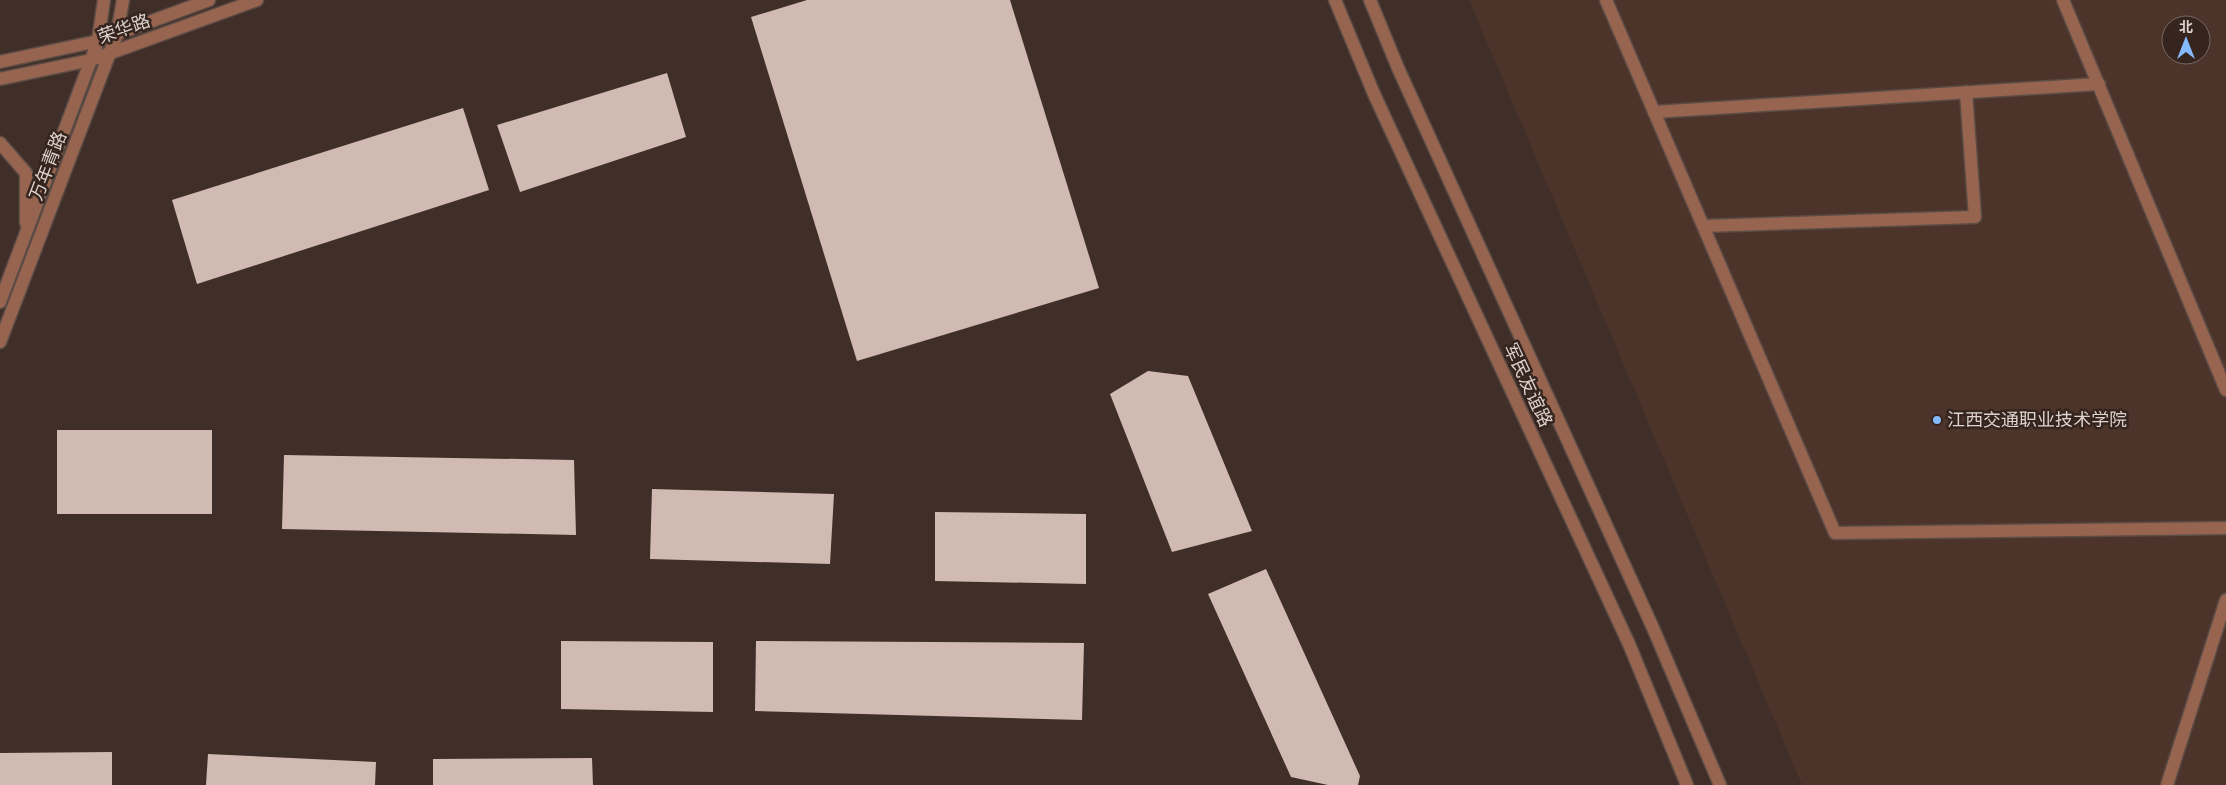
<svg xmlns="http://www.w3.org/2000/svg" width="2226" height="785" font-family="'Crimson Pro','Noto Sans SC',serif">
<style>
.built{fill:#4c342a;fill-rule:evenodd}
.building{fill:#d0bab1}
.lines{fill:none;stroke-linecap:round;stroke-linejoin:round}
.minor-casing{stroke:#5c4c46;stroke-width:15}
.minor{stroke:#97644f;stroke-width:12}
.poi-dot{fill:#86bbfb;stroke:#35251e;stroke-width:2}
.labels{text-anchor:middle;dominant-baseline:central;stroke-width:5;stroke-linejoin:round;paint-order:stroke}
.street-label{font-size:18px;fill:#ddd2cd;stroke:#35251e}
.poi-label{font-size:18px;fill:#ddd2cd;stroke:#35251e;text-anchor:start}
</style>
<rect width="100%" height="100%" fill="#402f28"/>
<path class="built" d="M1469,0H2226V785H1802ZM2171,25H2201V55H2171Z"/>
<g class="building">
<polygon points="807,0 1010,0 1099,288 857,361 751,17"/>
<polygon points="667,73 686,137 520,192 497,125"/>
<polygon points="463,108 489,190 197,284 172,200"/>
<polygon points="1148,371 1188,376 1252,531 1172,552 1110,394"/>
<rect x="57" y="430" width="155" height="84"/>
<polygon points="284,455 574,460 576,535 282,529"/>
<polygon points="652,489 834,494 830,564 650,559"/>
<polygon points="935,512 1086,514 1086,584 935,581"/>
<polygon points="1266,569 1360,776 1358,785 1328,785 1291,777 1208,594"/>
<polygon points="561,641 713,642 713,712 561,709"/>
<polygon points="756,641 1084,643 1082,720 755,711"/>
<polygon points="112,752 112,785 0,785 0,753"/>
<polygon points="208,754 376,762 375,785 206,785"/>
<polygon points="592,758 593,785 433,785 433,759"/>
</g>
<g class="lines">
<defs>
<g id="minor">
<polyline points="1335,0 1374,94 1629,644 1687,785"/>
<polyline points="1370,0 1398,68 1653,628 1720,785"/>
<polyline points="1606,0 1835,533 2226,528"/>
<polyline points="2063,0 2226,390"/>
<polyline points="0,62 98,41 209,0"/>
<polyline points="0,79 91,60 257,0"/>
<polyline points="1654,112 2099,84"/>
<polyline points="0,143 26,173 26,223"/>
<polyline points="1704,226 1975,217 1966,92"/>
<polyline points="0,302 98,41 104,0"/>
<polyline points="0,342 117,34 123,0"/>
<polyline points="2167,785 2226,600"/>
</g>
</defs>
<use href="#minor" class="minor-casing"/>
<use href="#minor" class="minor"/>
</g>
<circle class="poi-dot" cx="1937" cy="420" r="5"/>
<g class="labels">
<g class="street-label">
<text transform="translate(124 29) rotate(-20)">荣华路</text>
<text transform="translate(48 166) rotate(-69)">万年青路</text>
<text transform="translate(1528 385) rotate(65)">军民友谊路</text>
</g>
<g class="poi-label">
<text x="1947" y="420">江西交通职业技术学院</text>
</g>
</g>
<g transform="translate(2186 40)"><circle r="24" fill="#35251e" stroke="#786a64"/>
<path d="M0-4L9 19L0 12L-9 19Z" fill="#86bbfb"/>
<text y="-8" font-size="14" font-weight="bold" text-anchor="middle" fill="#ddd2cd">北</text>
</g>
</svg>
